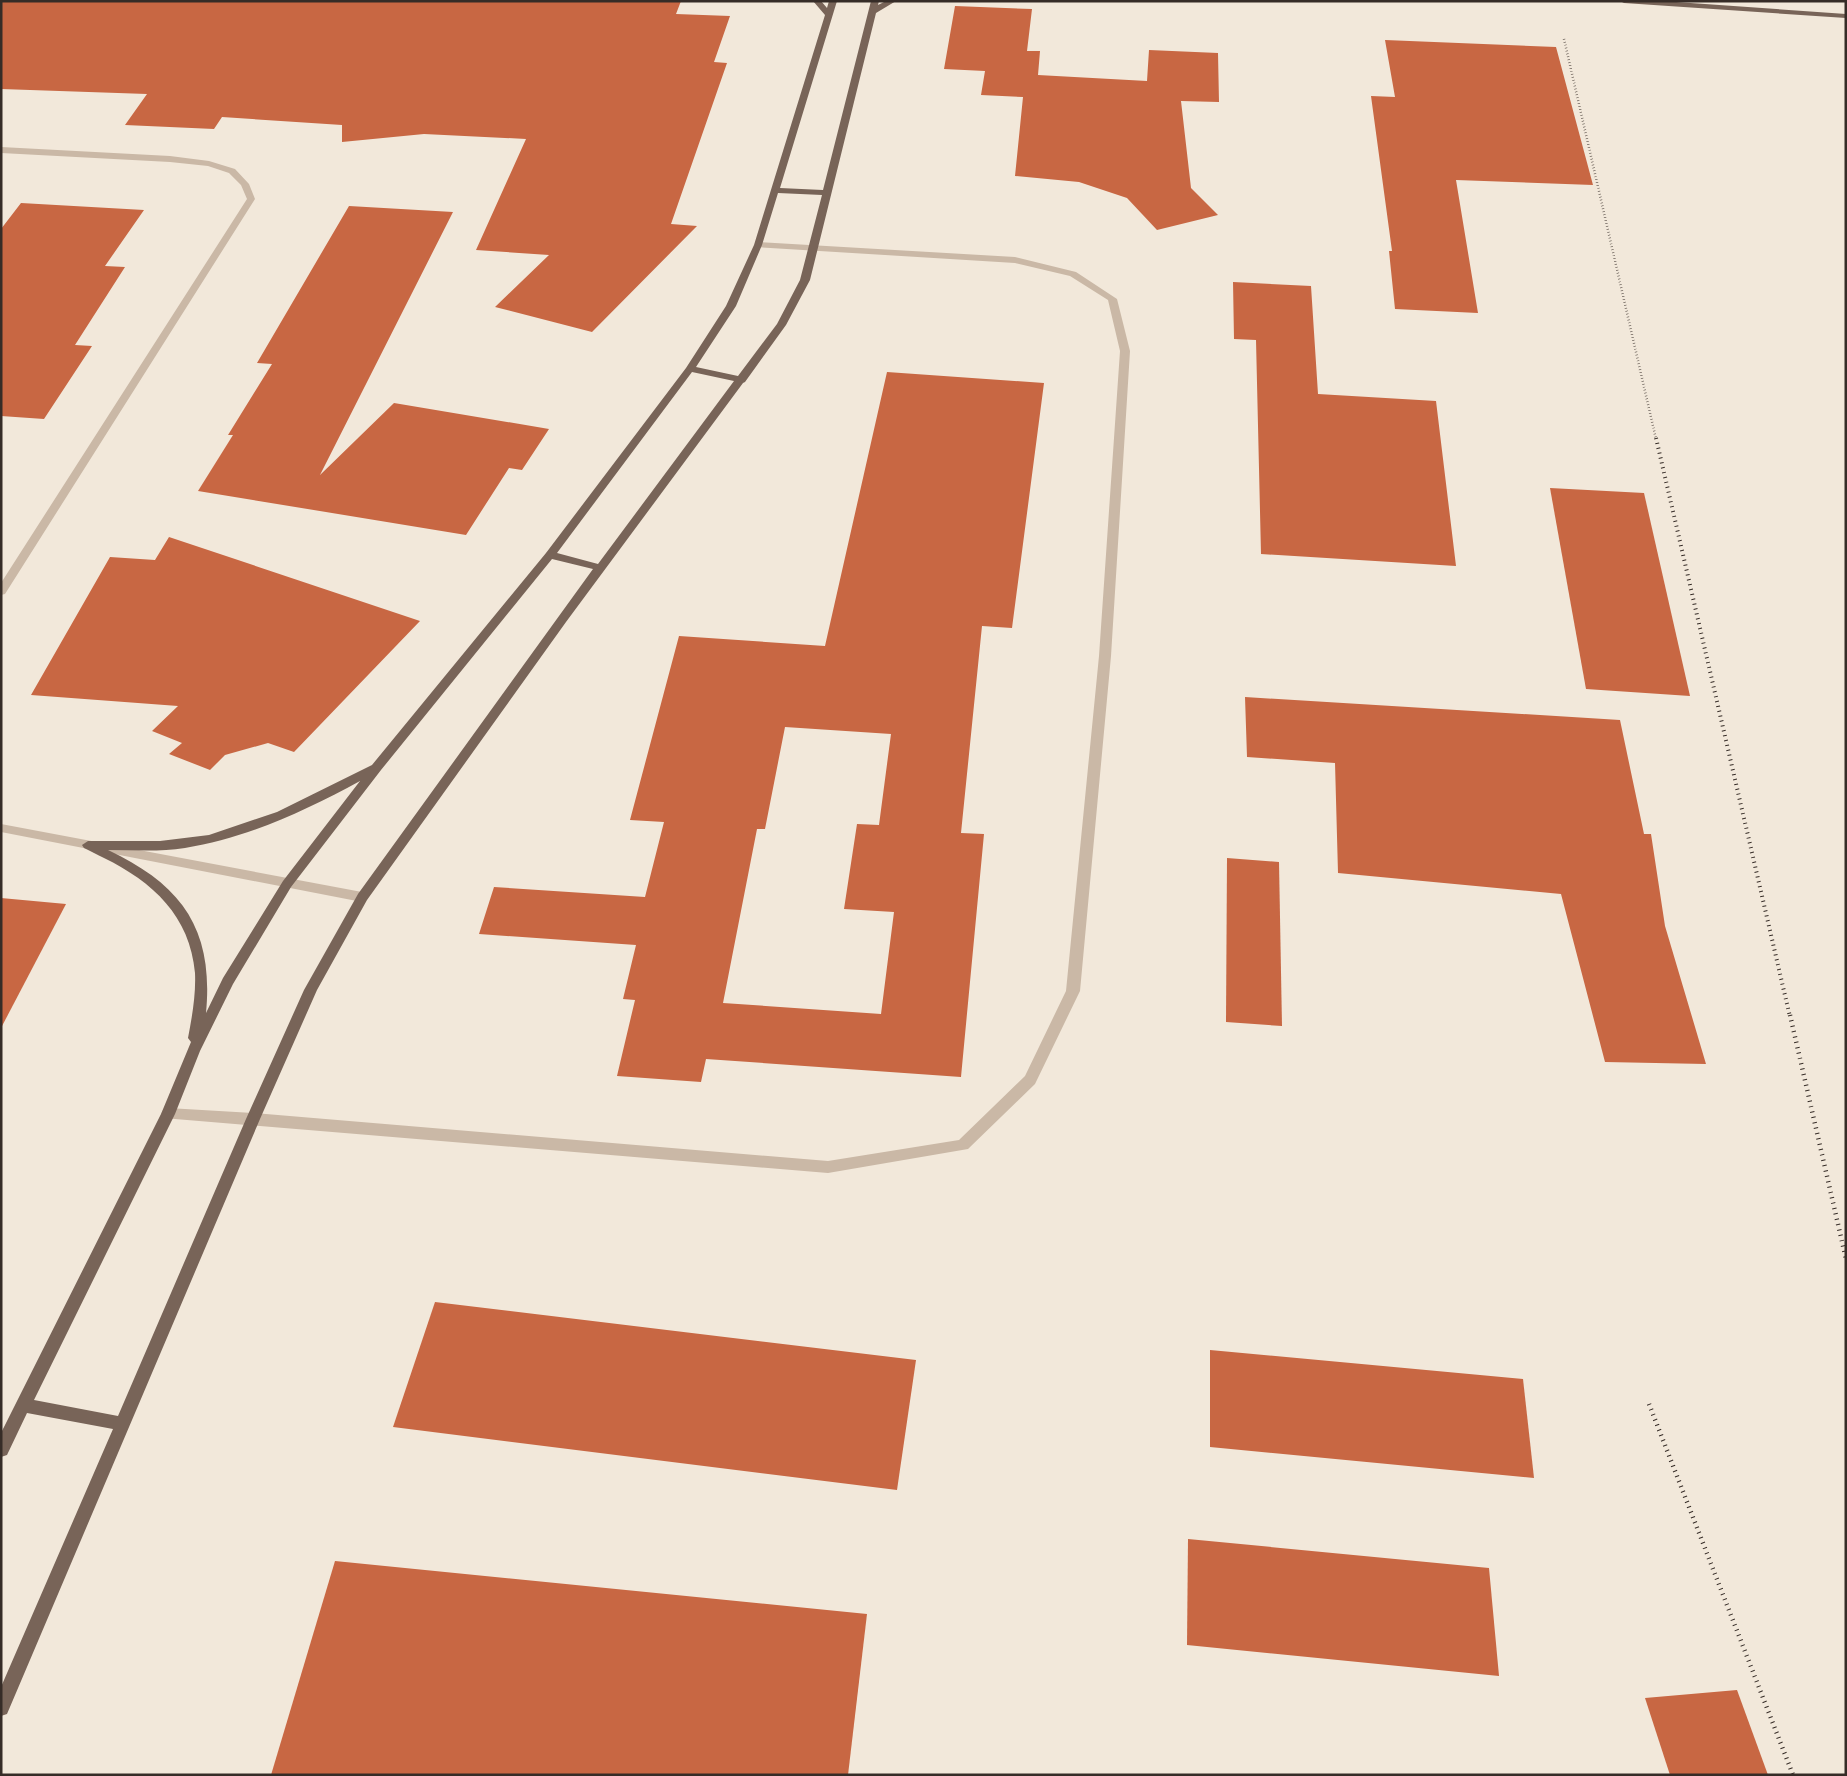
<svg xmlns="http://www.w3.org/2000/svg" width="1847" height="1776" font-family="'PT Sans',sans-serif">
<style>
.building{fill:#c86743;fill-rule:evenodd}
.lines{fill:none;stroke-linecap:round;stroke-linejoin:round}
.lane{fill:#cab8a6;fill-rule:evenodd}
.primary{fill:#786458;fill-rule:evenodd}
.rail-far2{stroke:#362c27;stroke-width:2.5;stroke-dasharray:0.5 2.5;stroke-linecap:butt}
.rail-far1{stroke:#362c27;stroke-width:4;stroke-dasharray:1 4;stroke-linecap:butt}
.rail{stroke:#362c27;stroke-width:4.5;stroke-dasharray:1 4.5;stroke-linecap:butt}
</style>
<rect width="100%" height="100%" fill="#f2e8da"/>
<g class="building">
<polygon points="1,1 681,1 676,14 730,16 714,62 727,63 671,224 697,226 592,332 495,307 549,255 476,250 526,139 424,134 342,142 342,125 222,117 214,129 125,125 147,94 1,89"/>
<polygon points="955,6 1032,9 1027,51 1040,51 1038,75 1147,81 1149,50 1218,53 1219,102 1181,101 1191,188 1218,215 1157,230 1127,198 1079,182 1015,176 1023,97 981,95 985,71 944,69"/>
<polygon points="1385,40 1556,47 1593,185 1456,180 1478,313 1395,309 1389,251 1392,251 1371,96 1395,97"/>
<polygon points="21,203 144,210 105,266 125,267 75,345 92,346 44,419 1,416 1,229"/>
<polygon points="349,206 453,212 320,475 394,403 549,429 522,470 509,468 466,535 198,491 233,435 228,435 272,364 257,363"/>
<polygon points="1233,282 1311,286 1318,394 1436,401 1456,566 1261,554 1256,340 1234,339"/>
<path d="M887,372L1044,383L1012,628L982,626L961,833L984,834L961,1077L706,1059L701,1082L617,1076L635,1000L623,999L636,945L479,934L494,887L645,897L664,822L630,820L679,636L825,646ZM785,727L891,734L879,825L857,824L844,909L894,912L881,1014L723,1003L757,829H765Z"/>
<polygon points="1550,488 1644,493 1690,696 1586,689"/>
<polygon points="169,537 420,621 294,752 268,743 225,755 210,770 169,754 182,743 152,731 178,706 31,695 110,557 155,560"/>
<polygon points="1245,697 1620,720 1644,834 1651,834 1665,926 1706,1064 1605,1062 1561,894 1338,873 1335,763 1247,757"/>
<polygon points="1227,858 1279,862 1282,1026 1226,1022"/>
<polygon points="1,898 66,904 1,1028"/>
<polygon points="435,1302 916,1360 897,1490 393,1427"/>
<polygon points="1210,1350 1523,1379 1534,1478 1210,1447"/>
<polygon points="1188,1539 1489,1568 1499,1676 1187,1645"/>
<polygon points="335,1561 867,1614 848,1775 271,1775"/>
<polygon points="1737,1690 1768,1775 1670,1775 1645,1698"/>
</g>
<g class="lines">
<g class="lane">
<polygon points="1,147 170,156 209,161 235,169 249,184 255,199 5,594 1,595 1,583 247,199 241,185 229,173 208,166 170,162 1,153"/>
<polygon points="758,242 1015,257 1076,272 1117,299 1130,351 1111,656 1080,991 1035,1084 968,1149 828,1173 163,1118 161,1114 163,1110 168,1108 253,1113 828,1161 959,1140 1025,1076 1066,991 1099,656 1120,351 1108,300 1070,276 1015,263 755,247 755,243"/>
<polygon points="1,824 362,892 366,894 368,897 366,900 362,902 1,832"/>
</g>
<g class="primary">
<path d="M813,1H821L827,8L829,1H837L780,188L823,190L871,1H879L878,5L886,1H896L876,13L810,280L786,325L745,382L743,383L566,622L367,900L317,990L260,1119L7,1714L1,1716V1687L113,1429L27,1413L7,1455L1,1457V1433L161,1114L191,1042L188,1038C192,1017 196,995 195,973C190,916 153,882 104,858C97,855 91,851 84,848L82,845L88,841H160L209,835L277,812L372,765L546,553L686,368L726,306L754,245L825,15ZM778,193L822,195L800,280L777,324L738,376L696,367L736,306L762,245ZM692,372L734,381L598,564L557,553ZM552,559L593,569L358,894L304,990L246,1119L118,1416L34,1400L175,1114L200,1051L233,984L291,887L381,770ZM360,781L283,881L223,978L206,1013C214,929 182,885 108,850C134,850 160,852 185,848C247,838 305,811 360,781Z"/>
<polygon points="1620,1 1662,1 1846,14 1846,18 1624,3"/>
</g>
<polyline class="rail-far2" points="1564,39 1656,439"/>
<polyline class="rail-far1" points="1656,438 1790,1017"/>
<g class="rail">
<polyline points="1790,1015 1846,1259"/>
<polyline points="1649,1404 1793,1775"/>
</g>
</g>
<rect width="1847" height="1776" fill="none" stroke="#362c27" stroke-width="5"/>
</svg>
